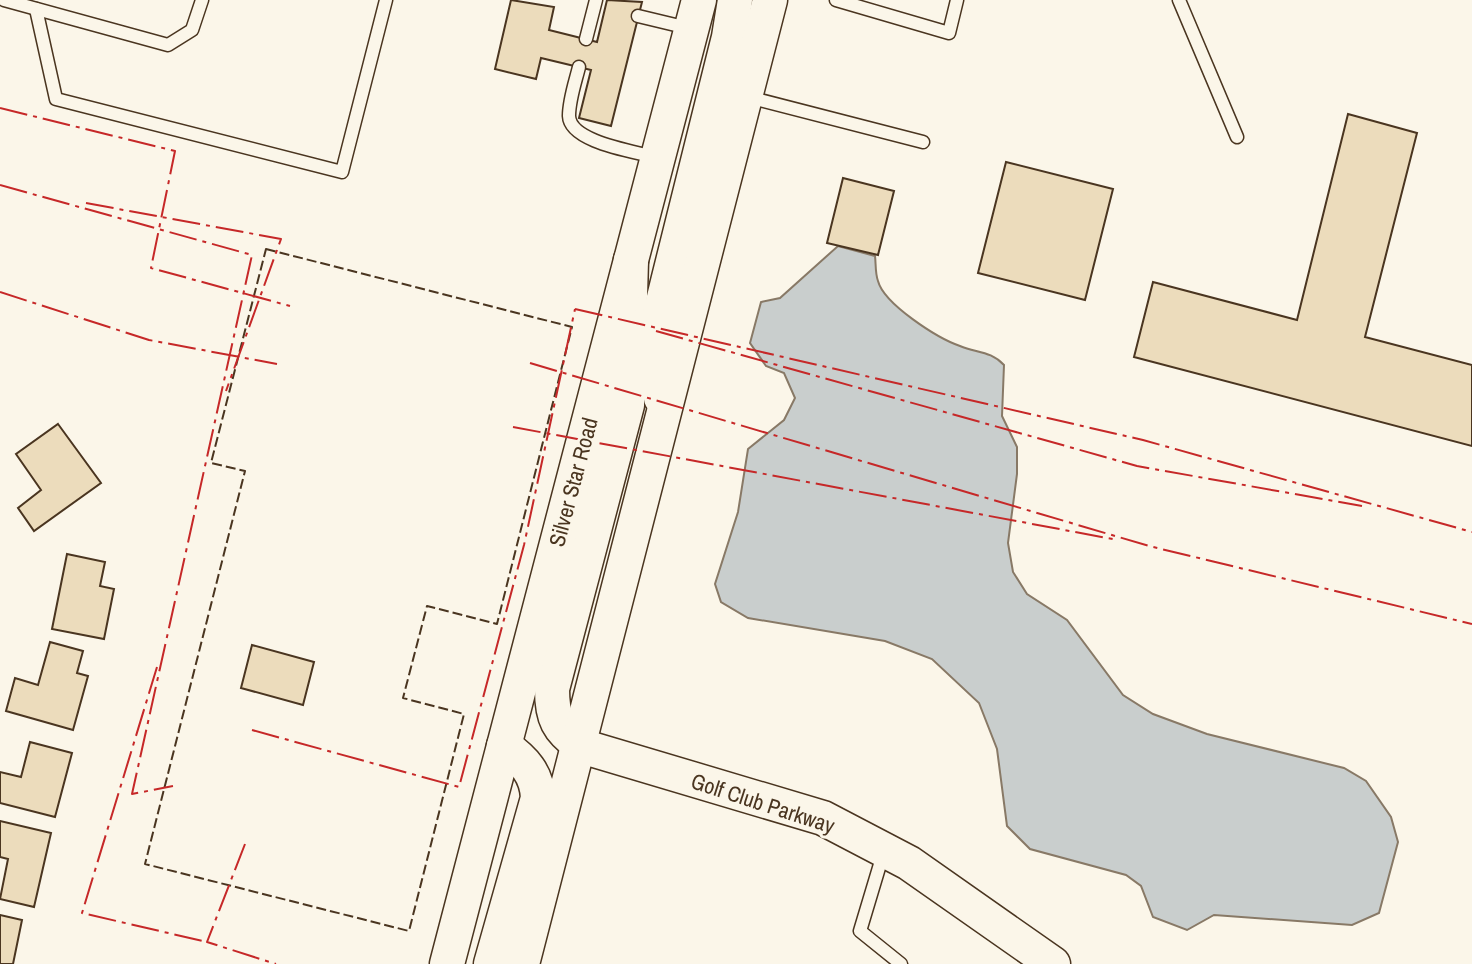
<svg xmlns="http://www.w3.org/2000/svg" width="1472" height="964" font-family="'Archivo Narrow',sans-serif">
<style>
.water{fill:#c9cecd;stroke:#887966;stroke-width:2}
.building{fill:#ecdcbc;stroke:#4a3520;stroke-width:2}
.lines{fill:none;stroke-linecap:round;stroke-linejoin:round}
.lane-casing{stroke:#4a3520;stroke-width:15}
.secondary-casing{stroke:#4a3520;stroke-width:37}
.lane{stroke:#fbf6e9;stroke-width:12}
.secondary{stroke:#fbf6e9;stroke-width:34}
.fence{stroke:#4a3520;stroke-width:2;stroke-dasharray:10 4;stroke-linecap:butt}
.power{stroke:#c62828;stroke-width:2;stroke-dasharray:28 6 4 6;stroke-linecap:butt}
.labels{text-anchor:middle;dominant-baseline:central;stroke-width:6;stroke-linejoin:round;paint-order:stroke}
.street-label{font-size:22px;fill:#4a3520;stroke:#fbf6e9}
</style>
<rect width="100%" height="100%" fill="#fbf6e9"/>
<path class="water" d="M838,246L875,256C876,263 875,273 878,281C884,304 937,338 960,346C977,353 991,351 1004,365L1002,416L1017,447V474L1008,543L1013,572L1027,594L1067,620L1123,695L1153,714L1207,734L1344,768L1366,781L1391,817L1398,842L1379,913L1352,925L1214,915L1187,930L1153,917L1141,886L1126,875L1030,849L1007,826L997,749L979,703L932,659L885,641L748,618L721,602L715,584L738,512L748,449L784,420L795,398L784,373L766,366L750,343L761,302L780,298Z"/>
<g class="building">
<polygon points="511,0 554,7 549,30 597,42 607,0 642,2 611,126 579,118 591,70 541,58 536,79 495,69"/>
<polygon points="1348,114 1417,133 1365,337 1472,365 1472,446 1134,357 1153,282 1297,320"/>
<polygon points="1006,162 1113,189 1085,300 978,273"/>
<polygon points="843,178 894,191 878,255 827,243"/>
<polygon points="58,424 101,483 34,531 18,508 41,490 16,454"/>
<polygon points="67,554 105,562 100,586 114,589 104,639 52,629"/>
<polygon points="50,642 83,651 77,673 88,676 73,730 6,711 15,678 38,685"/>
<polygon points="252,645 314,662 303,705 241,688"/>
<polygon points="30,742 72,753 55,817 0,803 0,772 21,777"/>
<polygon points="0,821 51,833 34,907 0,899 8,859 0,857"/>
<polygon points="0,915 22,920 13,964 0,964"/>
</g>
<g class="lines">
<defs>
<g id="lane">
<polyline points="4,0 168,45 192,30 202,0"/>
<polyline points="836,0 949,33 957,0"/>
<polyline points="1179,0 1237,137"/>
<polyline points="36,9 56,99 342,172 386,0"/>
<polyline points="638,16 688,28"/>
<polyline points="586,39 596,0"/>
<path d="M579,67C575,83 569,100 569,116C570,142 633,151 654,157"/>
<polyline points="748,97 923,142"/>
<polyline points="884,851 860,931 901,964"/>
</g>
<g id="secondary">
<path d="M631,260L627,405L552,689C552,718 558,730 581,746L823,818L909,863L1053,964"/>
<polyline points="661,398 654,338 729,37 735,0"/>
<polyline points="447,964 699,0"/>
<path d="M491,964L538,798C537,774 524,760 504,746"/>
<polyline points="522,964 770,0"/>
</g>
</defs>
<use href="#lane" class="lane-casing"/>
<use href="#secondary" class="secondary-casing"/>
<use href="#lane" class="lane"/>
<use href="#secondary" class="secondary"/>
<polygon class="fence" points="266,249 572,327 497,624 427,606 403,698 464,714 409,931 145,864 245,471 211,463"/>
<g class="power">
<polyline points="0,108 175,151 151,268 290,306"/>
<polyline points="0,185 252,255 132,794 173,786"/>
<polyline points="86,203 281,239 226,391"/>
<polyline points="0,292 149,340 277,364"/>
<polyline points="575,309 1143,440 1472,532"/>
<polyline points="656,331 1137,466 1362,506"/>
<polyline points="530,363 1149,546 1472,624"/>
<polyline points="513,427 1118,540"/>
<polyline points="157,667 82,913 207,942"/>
<polyline points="252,730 459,787 524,545 575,309"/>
<polyline points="245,844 207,942 276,964"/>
</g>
</g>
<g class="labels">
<g class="street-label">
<text transform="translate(573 482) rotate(-75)">Silver Star Road</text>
<text transform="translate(763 803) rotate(18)">Golf Club Parkway</text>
</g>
</g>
</svg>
